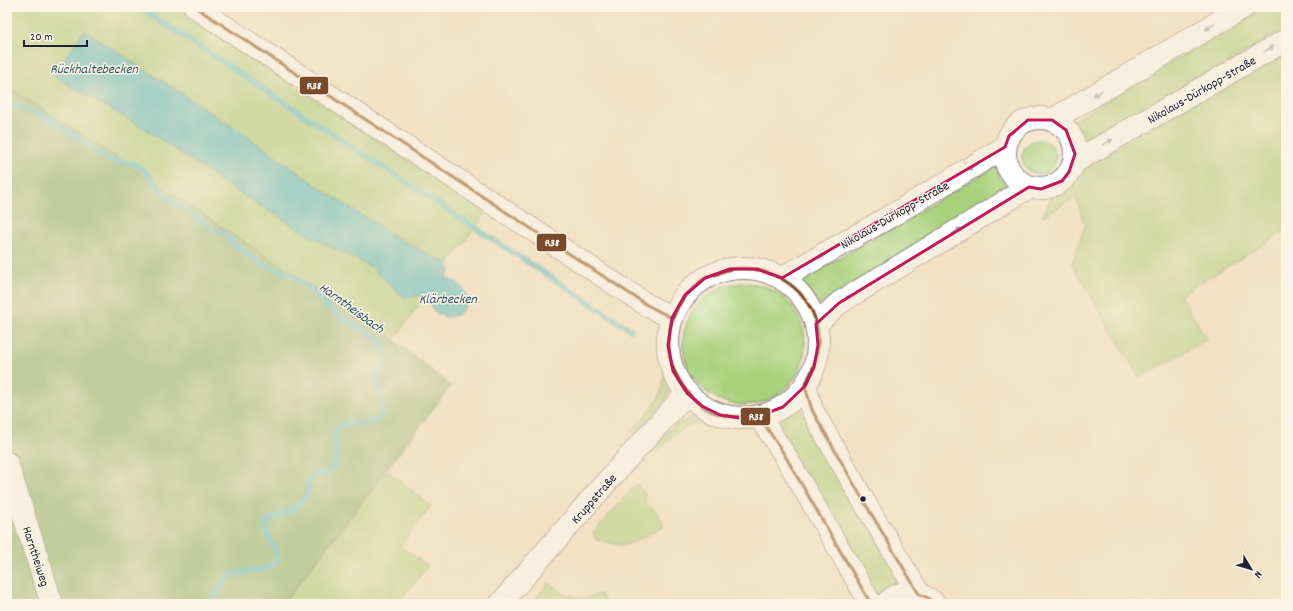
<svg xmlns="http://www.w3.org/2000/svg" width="1293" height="611" viewBox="0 0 1293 611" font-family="Dekko,sans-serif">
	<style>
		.green { fill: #a8d17c; stroke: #657a5c }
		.forest { fill: #86b36c; stroke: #546a54 }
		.water { fill: #4fbcc8; stroke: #386f82 }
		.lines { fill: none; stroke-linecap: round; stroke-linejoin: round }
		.stream { stroke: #4fbcc8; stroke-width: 6 }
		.minor-casing { stroke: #8a827f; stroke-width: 24 }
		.minor { stroke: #fff; stroke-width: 22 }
		.bus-1-casing { stroke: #fcf5e5; stroke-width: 6 }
		.bus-1 { stroke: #7a4b2a; stroke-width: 3 }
		.oneway { fill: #9c9ca7 }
		.marked { fill: none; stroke: #c2185b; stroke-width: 3; stroke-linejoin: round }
		.bus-dot { fill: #22223b; stroke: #fcf5e5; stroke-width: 1.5 }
		.labels { text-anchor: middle; stroke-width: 3; stroke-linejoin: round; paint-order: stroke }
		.street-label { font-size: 13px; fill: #22223b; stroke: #fcf5e5 }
		.water-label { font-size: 14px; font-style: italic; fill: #32586c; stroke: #fcf5e5 }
		.line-badge { stroke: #fcf5e5; stroke-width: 1.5 }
		.badge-label { font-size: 11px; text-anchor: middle; font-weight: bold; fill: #fff }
	</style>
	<rect width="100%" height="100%" fill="#fcf5e5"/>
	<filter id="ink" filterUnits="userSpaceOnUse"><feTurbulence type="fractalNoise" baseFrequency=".025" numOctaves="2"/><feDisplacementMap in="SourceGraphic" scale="8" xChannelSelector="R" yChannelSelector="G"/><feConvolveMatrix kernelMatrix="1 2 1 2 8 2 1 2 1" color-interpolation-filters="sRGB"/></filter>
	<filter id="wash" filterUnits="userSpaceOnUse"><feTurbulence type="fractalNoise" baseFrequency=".012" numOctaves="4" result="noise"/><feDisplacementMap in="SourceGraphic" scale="16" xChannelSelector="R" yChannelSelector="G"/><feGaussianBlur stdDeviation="0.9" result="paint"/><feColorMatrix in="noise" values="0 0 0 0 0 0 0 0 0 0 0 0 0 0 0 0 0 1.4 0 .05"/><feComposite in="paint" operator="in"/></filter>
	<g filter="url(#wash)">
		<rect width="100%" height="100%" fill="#f2e1c3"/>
		<g class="green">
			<polygon points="7,7 175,7 486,212 449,263 437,259 394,236 326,192 248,137 84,30 147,130 227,185 305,233 371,267 406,298 417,294 425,296 394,340 7,86"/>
			<polygon points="1265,7 1286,7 1286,28 1084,148 1075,131 1068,124"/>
			<path d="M1286,47v184l-106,64 27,44 -67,39 -68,-114 13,-38 -9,-29 -33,19 9,-21c14,-6 19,-10 26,-24z"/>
			<circle cx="1039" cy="157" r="17"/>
			<polygon points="996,166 999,176 1010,191 818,305 814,298 799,282"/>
			<circle cx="744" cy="344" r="61"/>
			<path d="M669,369l2,16 -3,9 -4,8 -26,29 -9,2c12,-14 30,-29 34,-47 1,-5 1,-11 1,-16z"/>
			<polygon points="799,406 901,581 893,584 877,597 774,423"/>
			<path d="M698,417l20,1 16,5c-13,1 -32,-2 -44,2 -14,5 -24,19 -34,29l-2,-10c14,-13 25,-25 44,-27z"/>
			<polygon points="387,471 431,506 400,546 428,566 397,604 283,604"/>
			<path d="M637,484l8,10c-1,14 4,11 11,18 3,3 5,9 8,14 -11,5 -32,20 -43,19 -9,0 -17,-6 -25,-5l-3,-7z"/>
			<polygon points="549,583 564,594 583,599 601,594 606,604 531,604"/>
		</g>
		<polygon class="forest" points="7,86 394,340 451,386 282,604 7,604"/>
		<path class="water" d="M84,30l164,107 78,55 68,44 43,23 12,4 1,8 -4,8c29,4 24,37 3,38 -25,1 -11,-31 -43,-18l-35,-32 -66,-34 -78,-48 -80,-55 -94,-54z"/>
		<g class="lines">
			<g class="stream">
				<polyline points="139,7 631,330"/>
				<polyline points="7,102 14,106 39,114 54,122 73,135 86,142 96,153 108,160 134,164 145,171 165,195 177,205 191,212 209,229 225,234 234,244 262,265 293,275 309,288 324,304 348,322 377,338 383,344 385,355 377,378 382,412 378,419 371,423 343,424 338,427 334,436 337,453 333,468 325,473 317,474 310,481 307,495 296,507 281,515 268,520 265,528 277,554 276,562 268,568 231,574 226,578 214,597 204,604"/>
			</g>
		</g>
	</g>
	<g filter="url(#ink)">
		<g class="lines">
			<defs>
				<g id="minor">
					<polyline points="195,7 647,305 672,318"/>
					<circle cx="1040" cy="153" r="35"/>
					<polyline points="1052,120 1244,7"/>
					<polyline points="1074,162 1286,40"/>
					<circle cx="743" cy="343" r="75"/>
					<polyline points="782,278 891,216 1005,147"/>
					<polyline points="816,324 839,303 1029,187"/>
					<polyline points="805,386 812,410 863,500 919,594"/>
					<polyline points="759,416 784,454 871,604"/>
					<polyline points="7,463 52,604"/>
					<polyline points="500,604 617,470 687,393"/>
					<path d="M886,604c14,-16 35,-13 49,0"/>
				</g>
			</defs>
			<use href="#minor" class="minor-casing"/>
			<use href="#minor" class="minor"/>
			<defs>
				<g id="bus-1">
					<polyline points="195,7 647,305 672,318"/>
					<path d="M871,604l-87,-150 -25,-38c-34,4 -59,-2 -78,-33 -12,-18 -14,-33 -11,-54 3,-16 11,-31 24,-41 3,-3 7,-8 11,-10 4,-2 8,-3 12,-4 4,-2 9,-4 14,-5 46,-6 91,28 87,77 -1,15 -7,27 -13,40l7,24 51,90 56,94 9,4 7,6"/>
				</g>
			</defs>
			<use href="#bus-1" class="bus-1-casing"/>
			<use href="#bus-1" class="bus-1"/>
		</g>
		<defs><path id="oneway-solid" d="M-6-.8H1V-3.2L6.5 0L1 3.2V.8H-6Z"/></defs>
		<g class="oneway">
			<use href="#oneway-solid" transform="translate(1210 27) rotate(149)"/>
			<use href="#oneway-solid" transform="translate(1269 49) rotate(-30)"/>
			<use href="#oneway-solid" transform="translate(1098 93) rotate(149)"/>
			<use href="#oneway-solid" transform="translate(1108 142) rotate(-30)"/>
			<use href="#oneway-solid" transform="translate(972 167) rotate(149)"/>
			<use href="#oneway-solid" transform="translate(957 231) rotate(-31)"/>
			<use href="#oneway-solid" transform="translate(824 255) rotate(150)"/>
			<use href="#oneway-solid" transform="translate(846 299) rotate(-31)"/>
		</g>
	</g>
	<path d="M0 0H1293V611H0ZM1028,120h24l14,10 9,24 -6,18 -7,9 -21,8 -12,-2 -190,116 -23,21 2,21 -4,22 -9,19 -22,21 -24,9 -19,2 -20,-3 -18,-9 -15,-13 -14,-22 -5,-26 4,-27 13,-23 20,-17 25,-9h27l25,9 223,-131 4,-11z" fill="#f2e1c3" fill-opacity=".55" fill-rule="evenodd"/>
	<path class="marked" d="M1028,120h24l14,10 9,24 -6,18 -7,9 -21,8 -12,-2 -190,116 -23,21 2,21 -4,22 -9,19 -22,21 -24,9 -19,2 -20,-3 -18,-9 -15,-13 -14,-22 -5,-26 4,-27 13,-23 20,-17 25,-9h27l25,9 223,-131 4,-11z"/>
	<circle class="bus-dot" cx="863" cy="499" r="3.5"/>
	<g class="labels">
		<g class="street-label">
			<text transform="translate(1201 89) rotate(-30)" y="5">Nikolaus-Dürkopp-Straße</text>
			<text transform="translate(894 214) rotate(-30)" y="5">Nikolaus-Dürkopp-Straße</text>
			<text transform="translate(593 498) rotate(-49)" y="5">Kruppstraße</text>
			<text transform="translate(37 556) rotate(72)" y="5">Harntheiweg</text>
		</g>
		<g class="water-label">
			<text x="94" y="73">Rückhaltebecken</text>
			<text x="448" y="303">Klärbecken</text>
			<text transform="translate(352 307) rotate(36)" y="5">Harntheisbach</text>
		</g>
	</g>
	<g class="line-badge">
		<rect x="299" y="76" width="30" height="19" rx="4" fill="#7a4b2a"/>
		<rect x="536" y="233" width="31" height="19" rx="4" fill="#7a4b2a"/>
		<rect x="740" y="407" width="31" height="19" rx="4" fill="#7a4b2a"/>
	</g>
	<g class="badge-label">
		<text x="314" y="89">R38</text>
		<text x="552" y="246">R38</text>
		<text x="756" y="420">R38</text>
	</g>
	<rect width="1293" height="611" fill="none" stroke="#fcf5e5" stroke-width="24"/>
	<g transform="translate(1251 569) rotate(128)" stroke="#fcf5e5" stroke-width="3" paint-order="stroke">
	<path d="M0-3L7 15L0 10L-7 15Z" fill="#22223b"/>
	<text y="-6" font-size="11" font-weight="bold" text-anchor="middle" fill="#22223b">N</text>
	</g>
	<path d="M24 40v6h63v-6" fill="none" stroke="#22223b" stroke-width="2"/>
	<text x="30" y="40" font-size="12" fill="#22223b" stroke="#fcf5e5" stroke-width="3" paint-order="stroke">20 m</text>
</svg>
